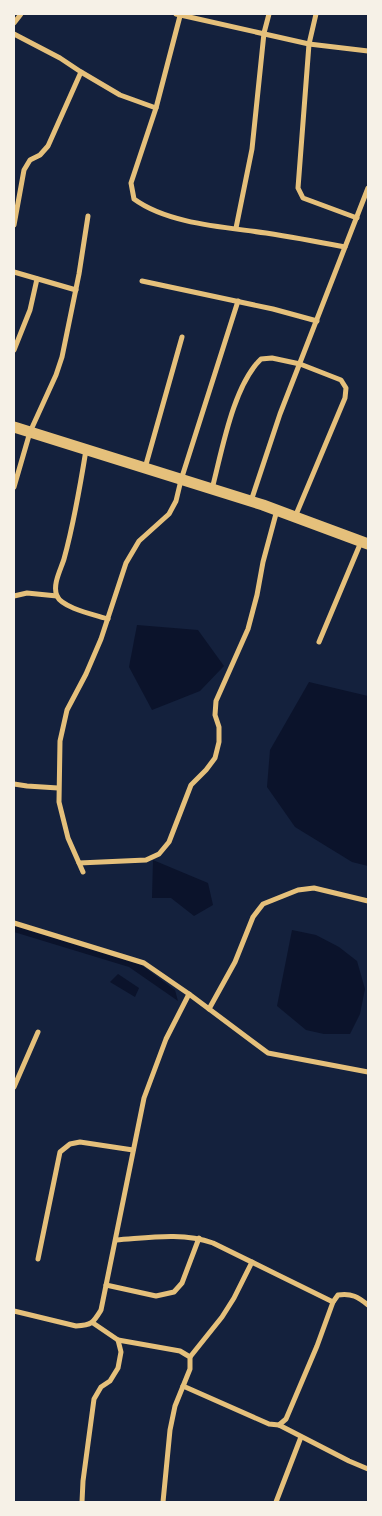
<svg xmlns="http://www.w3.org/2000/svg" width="382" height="1516" viewBox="0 0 382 1516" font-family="'Space Grotesk',sans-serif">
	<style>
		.water { fill: #0b132b }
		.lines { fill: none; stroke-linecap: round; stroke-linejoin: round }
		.minor { stroke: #e5c07b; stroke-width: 5 }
		.primary { stroke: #e5c07b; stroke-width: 11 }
	</style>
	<rect width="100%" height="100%" fill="#14213d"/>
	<g class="water">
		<polygon points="137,625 198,630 224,666 200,691 152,710 129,667"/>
		<polygon points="309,682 368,696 368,866 352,862 295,827 267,787 270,750"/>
		<polygon points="153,860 208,883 213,905 194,916 171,898 152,898"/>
		<polygon points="14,925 140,964 175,990 178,1001 129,967 14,932"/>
		<polygon points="292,930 316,935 339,947 357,961 365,989 360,1014 350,1034 324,1034 306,1030 277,1006"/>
		<polygon points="118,974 139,988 135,997 110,982"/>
	</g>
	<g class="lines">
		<g class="minor">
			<polyline points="176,14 309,44 368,51"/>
			<polyline points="316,14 309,44 298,188 303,198 357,218"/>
			<path d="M180,16l-24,92 -25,75 3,16c34,25 91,28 132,34 26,4 53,9 79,14"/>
			<polyline points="14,23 21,14"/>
			<polyline points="14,34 60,58 81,72 120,95 156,108"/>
			<polyline points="14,225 24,170 30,160 40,155 48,146 81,72"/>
			<polyline points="236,228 252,149 264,33 269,14"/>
			<polyline points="14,272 76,290"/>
			<polyline points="142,281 273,309 317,321"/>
			<polyline points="14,350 30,310 37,279"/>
			<path d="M86,450c-6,37 -12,73 -22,109 -3,10 -12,26 -7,37 5,12 39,19 51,23"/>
			<polyline points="145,468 182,337"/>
			<polyline points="14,487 30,432 56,375 62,357 79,274 88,216"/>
			<path d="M212,489c10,-38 21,-103 49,-130l11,-1 28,6 41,16 5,8 -1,10 -50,119"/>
			<polyline points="251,501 280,414 368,188"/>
			<polyline points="14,596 27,593 57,596"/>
			<polyline points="319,642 361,542"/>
			<polyline points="14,784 27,786 58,788"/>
			<polyline points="79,863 146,860 159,854 169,842 191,785 206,770 215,758 219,742 219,727 215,715 216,701 248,629 257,595 263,562 277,510"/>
			<polyline points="83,872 68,838 59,802 60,741 67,710 86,674 101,639 126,563 139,541 169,514 176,501 181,480 238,301"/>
			<polyline points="14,923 144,963 189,994 268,1053 368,1072"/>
			<polyline points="209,1009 235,962 253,917 263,904 298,890 314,888 368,901"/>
			<polyline points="14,1087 38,1032"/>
			<path d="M116,1240c32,-2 65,-8 97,3l120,59"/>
			<polyline points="38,1259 60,1152 70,1144 80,1142 133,1150"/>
			<polyline points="106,1285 156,1296 174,1292 182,1283 199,1238"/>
			<path d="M14,1311l62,15c16,-1 17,-3 25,-16l43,-212 22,-59 23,-45"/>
			<polyline points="118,1340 180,1351 190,1357 190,1369 175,1406 170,1430 163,1502"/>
			<polyline points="190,1357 222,1317 234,1298 252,1262"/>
			<path d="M183,1386l86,38 10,1 7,-6 31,-73 16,-44 5,-7c14,-2 20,2 30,10"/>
			<polyline points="279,1425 349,1461 368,1469"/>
			<polyline points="82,1502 83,1481 94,1399 101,1387 110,1381 118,1368 121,1352 118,1340 93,1323"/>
			<polyline points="276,1502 301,1437"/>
		</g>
		<polyline class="primary" points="14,427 263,505 368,544"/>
	</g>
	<rect width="382" height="1516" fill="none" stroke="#f6f1e7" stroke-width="30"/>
</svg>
